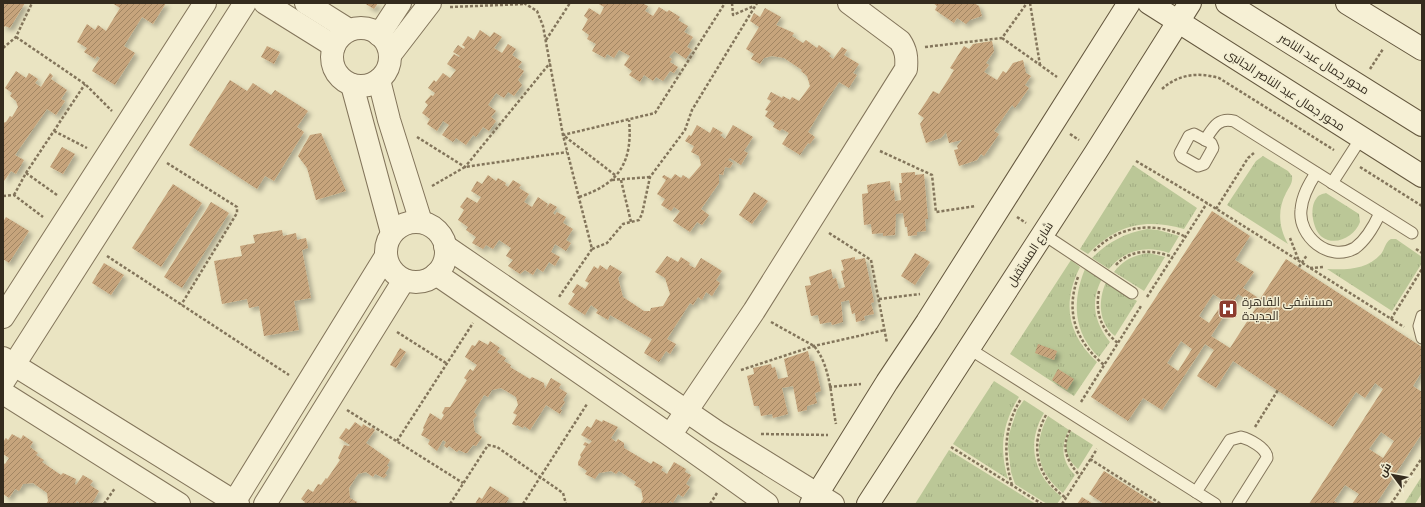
<svg xmlns="http://www.w3.org/2000/svg" width="1425" height="507" viewBox="0 0 1425 507" font-family="'IBM Plex Serif',Cairo,serif">
	<style>
		.grass { fill: url(#grass-tufts) }
		.building { fill: url(#building-hatch); fill-rule: evenodd; filter: url(#shadow) }
		.lines { fill: none; stroke-linecap: round; stroke-linejoin: round }
		.lane-casing { stroke: #83755b; stroke-width: 13 }
		.street-casing { stroke: #83755b; stroke-width: 24 }
		.secondary-casing { stroke: #64573e; stroke-width: 24 }
		.path { stroke: #83755b; stroke-width: 2.5; stroke-dasharray: 3 2; stroke-linecap: butt }
		.lane { stroke: #f6f0d5; stroke-width: 11 }
		.street { stroke: #f6f0d5; stroke-width: 22 }
		.secondary { stroke: #f6f0d5; stroke-width: 22 }
		.labels { text-anchor: middle; stroke-width: 3; stroke-linejoin: round; paint-order: stroke }
		.street-label { font-size: 12px; fill: #342b1e; stroke: #f2edd1 }
		.poi-label { font-size: 12px; fill: #342b1e; stroke: #f2edd1; text-anchor: start }
	</style>
	<defs>
		<pattern id="grass-tufts" width="24" height="20" patternUnits="userSpaceOnUse"><rect width="24" height="20" fill="#bbc797"/><path d="M3 7l-1-3M5 7V3M7 7l1-3M15 17l-1-3M17 17v-4M19 17l1-3" fill="none" stroke="#a1ab82"/></pattern>
		<pattern id="building-hatch" width="6" height="6" patternUnits="userSpaceOnUse"><rect width="6" height="6" fill="#c6a47b"/><path d="M-1 1l2-2M0 6l6-6M5 7l2-2" fill="none" stroke="#a28664"/></pattern>
		<filter id="shadow"><feDropShadow dx="3.5" dy="3.5" stdDeviation="2" flood-color="#0004"/></filter>
	</defs>
	<rect width="100%" height="100%" fill="#eae4c2"/>
	<g class="grass">
		<path d="M1263,156l25,15 4,5c1,7 -3,11 -6,17 -9,17 -7,35 2,51l-61,-39 29,-44z"/>
		<path d="M1133,165l64,43 -13,21c-40,-11 -67,-4 -96,25l-8,-5z"/>
		<path d="M1326,193l33,21 1,8c-5,14 -24,25 -38,15 -9,-7 -13,-29 -6,-38 2,-4 6,-5 10,-6z"/>
		<path d="M1147,229l11,1 21,6 -10,17c-23,-8 -45,-3 -60,16l-17,-11c16,-16 33,-25 55,-29z"/>
		<path d="M1391,239h5l26,18v6l-30,48 -65,-42c19,1 40,1 54,-15 4,-5 4,-12 10,-15z"/>
		<path d="M1149,253l16,4 -21,34 -30,-19c9,-12 20,-17 35,-19z"/>
		<path d="M1071,260l9,7c-18,36 -13,67 17,95l-23,34 -64,-42z"/>
		<path d="M1085,269l17,10c-12,22 -8,43 8,63l-11,15c-26,-24 -27,-57 -14,-88z"/>
		<path d="M1106,282l31,19 -22,35c-17,-13 -17,-36 -9,-54z"/>
		<path d="M994,381l25,16c-17,27 -20,52 -11,82l-55,-35z"/>
		<path d="M1024,400l20,13c-18,30 -11,63 18,84l-5,7h-10l-32,-20 -4,-12 -3,-25 1,-13 8,-24z"/>
		<path d="M1048,416l21,14c-9,16 -7,32 6,45l-12,18c-26,-21 -31,-47 -15,-77z"/>
		<path d="M1071,431l22,14 -15,24c-12,-10 -16,-24 -7,-38z"/>
		<polygon points="949,450 1036,504 915,504"/>
		<polygon points="1422,476 1422,493 1415,504 1404,504"/>
	</g>
	<g class="building">
		<polygon points="3,3 25,3 10,28 5,26 3,29"/>
		<polygon points="112,3 166,3 153,24 142,17 124,46 135,53 115,85 92,71 100,58 97,56 95,59 84,52 87,48 77,42 87,24 95,30 98,25 106,31 120,8"/>
		<polygon points="364,3 378,3 374,9"/>
		<polygon points="597,3 642,3 648,6 645,11 653,16 659,7 667,12 669,10 680,17 678,20 688,26 684,32 693,37 687,47 692,50 686,59 674,51 669,57 672,59 670,62 678,67 674,73 670,71 663,81 656,77 653,81 644,75 640,82 629,75 632,71 624,65 630,56 619,50 614,58 607,54 605,58 592,51 596,44 587,39 589,35 582,30 588,19 584,16 589,8 600,15 604,7"/>
		<polygon points="933,3 974,3 979,6 982,16 970,20 966,24 957,18 954,23 935,10 937,6"/>
		<polygon points="765,8 781,17 776,25 794,33 792,36 803,43 806,40 817,48 819,45 831,54 829,56 833,59 842,47 847,50 844,55 859,64 853,73 857,75 849,88 839,82 824,105 808,132 815,137 810,144 808,143 800,155 782,144 789,133 782,129 780,131 773,127 775,123 765,116 768,111 765,110 771,101 767,99 771,92 782,98 783,96 790,100 792,97 799,101 810,86 807,76 801,71 802,70 784,58 772,56 764,58 760,64 751,59 754,54 746,49 759,27 750,21 754,13 760,17"/>
		<polygon points="480,30 490,37 494,32 502,37 494,48 502,53 508,44 516,49 512,55 522,62 518,67 524,71 518,80 522,85 514,96 508,92 504,98 496,93 488,105 496,111 491,117 496,121 489,131 483,127 476,137 473,135 466,145 456,138 453,142 442,135 449,125 443,121 437,131 427,124 430,119 422,113 428,105 425,102 431,95 433,96 435,93 428,88 434,80 436,82 443,73 450,78 456,70 447,64 454,54 459,57 460,56 453,52 458,45 464,49 465,47 462,45 468,36 474,40"/>
		<polygon points="992,41 994,51 986,63 989,65 984,72 997,80 1003,71 1006,73 1013,63 1023,60 1026,73 1031,76 1025,85 1029,88 1015,108 1012,105 994,131 999,134 984,156 981,154 977,160 959,166 954,150 958,149 957,146 962,140 949,143 946,132 941,138 926,143 920,124 924,118 918,114 933,91 939,94 954,70 950,68 964,46 969,49 973,44"/>
		<polygon points="267,46 280,52 274,64 261,57"/>
		<polygon points="16,71 26,78 29,73 38,79 35,83 41,87 50,73 53,76 51,79 67,90 61,99 65,101 56,115 47,109 15,155 24,160 16,174 11,171 4,181 3,123 6,122 10,116 12,117 18,107 16,101 10,96 12,93 5,88"/>
		<polygon points="230,80 247,91 253,83 271,95 275,90 308,111 297,127 304,132 274,181 265,176 257,189 189,145"/>
		<polygon points="697,125 710,133 713,127 723,133 720,135 725,139 733,125 753,137 744,151 748,153 741,165 730,158 728,160 733,163 730,168 725,167 723,175 719,174 719,183 701,209 709,215 702,225 697,222 690,232 673,221 680,211 674,207 671,211 661,205 665,199 657,194 666,180 662,177 664,175 671,179 675,174 681,178 683,175 689,179 701,165 699,156 691,152 694,146 685,141 689,135 691,136"/>
		<polygon points="321,133 346,191 316,200 307,168 298,156 310,135"/>
		<polygon points="62,147 75,154 63,174 50,167"/>
		<polygon points="915,172 915,175 924,174 928,219 925,219 926,231 917,232 917,235 908,236 907,227 905,227 903,213 896,214 895,235 883,236 883,233 872,234 871,224 864,225 862,194 868,193 867,185 890,181 891,191 894,190 895,201 901,200 899,183 902,183 901,173"/>
		<polygon points="488,175 496,181 498,178 506,183 505,185 508,187 513,180 521,185 519,188 529,194 524,202 532,207 538,197 548,204 545,209 550,203 557,207 553,213 555,215 557,212 566,217 563,223 573,229 566,240 571,243 566,251 555,244 551,252 560,257 555,266 549,262 543,272 537,268 533,275 525,270 520,274 508,266 513,260 506,256 511,248 499,240 493,249 486,245 483,249 472,243 476,237 466,230 468,227 458,220 464,210 460,207 467,197 477,203 481,197 471,191 477,181 482,184"/>
		<polygon points="173,184 202,203 161,267 132,248"/>
		<polygon points="754,192 768,201 752,224 739,215"/>
		<polygon points="211,202 229,213 182,288 164,277"/>
		<path d="M1212,211l38,25 -15,24 19,12 -11,16 17,11 26,-40 136,88v24l-9,15 9,6v41l-46,71h-24l7,-10 -14,-9 -11,16 5,3h-30l74,-115 -8,-6 -10,15 -9,-6 -23,35 -100,-66 -17,27 -19,-12 17,-26 -9,-6 -43,66 -19,-12 -15,23 -37,-24zM1213,294l11,7 -15,22 -10,-7zM1238,294l19,12 -27,42 -19,-12zM1181,341l11,8 -14,22 -11,-8zM1381,432l13,9 -11,17 -14,-9z"/>
		<polygon points="6,217 29,231 9,263 3,259 3,222"/>
		<polygon points="282,230 283,236 296,233 297,240 306,238 308,248 302,250 311,298 294,301 299,330 264,336 259,306 249,308 247,299 222,304 214,261 242,256 240,246 255,243 253,235"/>
		<polygon points="915,253 930,262 915,285 901,276"/>
		<polygon points="667,256 678,262 681,257 690,263 689,265 695,268 701,258 722,271 716,280 720,283 712,296 706,292 702,300 698,297 693,305 690,303 667,339 676,344 670,354 666,351 659,362 644,353 652,339 610,315 608,320 596,313 598,310 591,305 585,315 568,304 575,294 572,292 577,284 585,289 589,283 585,281 594,266 598,269 600,265 607,270 610,265 622,272 618,278 623,297 644,311 650,311 651,308 663,306 670,294 665,278 655,272"/>
		<polygon points="855,257 855,260 865,258 874,302 871,303 874,314 864,316 865,320 856,322 855,313 852,314 849,300 841,302 843,322 832,325 831,322 820,324 818,315 811,316 805,286 811,285 809,277 831,269 833,279 836,278 839,289 845,287 841,271 844,270 841,260"/>
		<polygon points="104,263 124,275 111,295 92,283"/>
		<polygon points="479,340 488,345 490,341 500,348 497,352 506,358 504,361 511,365 510,367 530,379 532,377 544,383 545,389 551,378 561,384 559,388 567,393 563,400 565,402 560,409 562,410 560,414 546,405 530,430 524,426 523,428 517,425 516,426 512,424 517,415 513,413 518,405 516,397 501,388 492,390 488,397 484,395 474,412 477,415 473,420 475,432 482,437 476,446 473,445 467,453 465,453 459,450 457,452 449,446 447,448 444,446 446,442 443,440 437,451 428,444 430,440 421,435 424,429 423,428 430,413 441,420 444,415 442,413 445,407 450,407 467,380 464,378 470,369 473,371 477,365 465,357 472,345 475,346"/>
		<polygon points="1038,344 1057,351 1054,360 1035,353"/>
		<polygon points="400,348 406,352 396,368 390,365"/>
		<polygon points="808,351 810,361 814,361 821,391 815,393 817,403 807,406 807,410 798,412 793,386 782,388 788,414 773,418 772,414 761,416 759,406 754,406 747,376 754,374 753,368 771,364 772,368 775,367 778,379 788,377 784,359"/>
		<polygon points="1058,369 1074,379 1067,390 1052,380"/>
		<polygon points="596,419 602,422 603,420 618,427 611,438 616,442 618,439 624,443 624,448 651,464 653,461 663,467 661,470 667,474 674,462 686,469 685,472 691,475 686,484 690,487 683,497 678,494 673,503 670,501 669,504 640,504 643,499 641,489 634,485 636,482 619,471 616,474 611,471 599,473 595,479 585,474 587,471 578,465 578,462 581,457 580,455 586,446 583,445 585,442 589,444 592,441 581,435 587,426 591,428"/>
		<polygon points="355,422 362,427 363,424 371,429 372,427 375,430 366,443 390,460 387,466 389,467 385,474 387,475 384,478 375,474 373,477 366,472 358,474 349,488 350,498 357,502 356,504 304,504 305,502 301,499 308,489 313,492 318,484 321,485 326,478 327,479 340,460 338,458 344,445 349,446 350,445 339,438 346,428 349,430"/>
		<polygon points="12,434 21,439 23,435 33,442 30,447 38,453 36,455 44,460 42,462 61,475 63,473 76,479 75,484 76,485 83,475 93,481 90,485 99,491 92,504 81,504 77,501 75,504 46,504 48,501 47,493 33,483 23,484 19,491 15,489 9,498 3,494 3,463 5,464 9,458 3,454 3,442 6,438 8,440"/>
		<polygon points="1104,471 1156,504 1104,504 1089,494"/>
		<polygon points="490,486 509,498 506,504 475,504 479,497 482,499"/>
		<polygon points="1082,497 1093,504 1077,504"/>
	</g>
	<g class="lines">
		<defs>
			<g id="lane">
				<polygon points="1194,134 1211,143 1213,148 1204,164 1198,166 1182,157 1180,153 1189,136"/>
				<path d="M1205,140c8,-12 13,-23 29,-19l178,112"/>
				<path d="M1316,173c-7,11 -14,23 -15,37 -3,26 28,53 54,38 11,-8 19,-22 25,-35"/>
				<polyline points="1332,183 1361,138"/>
				<polyline points="1043,234 1132,293"/>
				<polyline points="1422,316 1419,326 1422,338"/>
				<polyline points="968,348 1196,492"/>
				<path d="M1215,504l-19,-12 34,-52 11,-3c8,2 26,11 26,21l-29,46"/>
			</g>
			<g id="street">
				<polyline points="265,3 334,46"/>
				<polyline points="306,3 349,30"/>
				<circle cx="361" cy="57" r="29"/>
				<polyline points="379,35 400,3"/>
				<polyline points="390,55 430,3"/>
				<polyline points="379,80 389,120 421,222"/>
				<polyline points="352,85 392,233"/>
				<circle cx="416" cy="252" r="30"/>
				<polyline points="445,246 717,432 833,504"/>
				<path d="M436,274c111,76 222,151 331,230"/>
				<polyline points="3,317 205,3"/>
				<polyline points="3,358 238,504"/>
				<polyline points="3,382 245,3"/>
				<polyline points="3,393 179,504"/>
				<path d="M671,434l83,-123 152,-242c1,-12 0,-19 -6,-28l-51,-38"/>
				<polyline points="233,504 386,256"/>
				<polyline points="265,504 404,280"/>
			</g>
			<g id="secondary">
				<polyline points="1149,3 1422,176"/>
				<polyline points="1227,3 1422,125"/>
				<polyline points="1347,3 1422,49"/>
				<polyline points="811,504 887,382 927,322 1129,3"/>
				<polyline points="868,504 1096,152 1190,3"/>
			</g>
		</defs>
		<use href="#lane" class="lane-casing"/>
		<use href="#street" class="street-casing"/>
		<use href="#secondary" class="secondary-casing"/>
		<g class="path">
			<polyline points="524,3 537,11 543,26 563,135 592,249 559,297"/>
			<polyline points="732,3 733,15 754,6"/>
			<polyline points="1030,3 1040,65"/>
			<polyline points="450,7 525,4"/>
			<polyline points="16,37 85,84 112,111"/>
			<polyline points="1002,38 1057,77"/>
			<polyline points="546,40 570,3"/>
			<polyline points="925,47 1002,38 1027,3"/>
			<polyline points="3,48 16,37 32,3"/>
			<polyline points="1370,69 1383,49"/>
			<path d="M1162,89c17,-15 36,-17 57,-11l115,72"/>
			<polyline points="54,131 87,148"/>
			<polyline points="1070,134 1079,140"/>
			<polyline points="417,137 465,167 550,63"/>
			<polyline points="880,151 932,175 936,212 976,206"/>
			<polyline points="1136,161 1207,203 1404,327"/>
			<polyline points="167,163 237,207 237,213 181,305"/>
			<polyline points="1360,167 1422,206"/>
			<polyline points="26,173 57,195"/>
			<polyline points="615,175 563,135 655,113 725,3"/>
			<polyline points="612,180 650,177"/>
			<polyline points="621,180 631,222"/>
			<polyline points="432,186 465,167 567,152"/>
			<polyline points="14,195 26,173 85,84"/>
			<polyline points="3,196 14,195 43,217"/>
			<path d="M579,197c40,-13 54,-35 50,-77"/>
			<polyline points="1216,209 1248,158 1255,152"/>
			<polyline points="1017,217 1026,223"/>
			<polyline points="829,233 871,260 887,343"/>
			<polyline points="1290,238 1299,261"/>
			<polyline points="592,249 607,243 623,224 639,220 642,214 650,177 685,130 692,110 757,3"/>
			<polyline points="1416,249 1422,253"/>
			<path d="M1094,251c25,-26 61,-30 92,-14"/>
			<polyline points="107,256 289,375"/>
			<path d="M1116,265c15,-17 38,-15 57,-8"/>
			<polyline points="1299,267 1307,255"/>
			<polyline points="1310,268 1324,267"/>
			<path d="M1078,277c-13,36 -2,64 26,88"/>
			<path d="M1099,291c-4,21 2,39 19,52"/>
			<polyline points="1147,297 1207,203"/>
			<polyline points="879,299 920,294"/>
			<polyline points="1391,319 1422,269"/>
			<path d="M771,322l43,24c17,20 17,53 22,78"/>
			<polyline points="397,332 446,363"/>
			<polyline points="741,370 814,346 885,330"/>
			<polyline points="829,387 861,384"/>
			<polyline points="1081,402 1141,306"/>
			<polyline points="347,410 463,483"/>
			<path d="M1046,415c-17,31 -9,63 20,83"/>
			<polyline points="1255,427 1278,390"/>
			<path d="M1070,430c-10,19 -2,32 10,46"/>
			<polyline points="761,434 828,435"/>
			<polyline points="397,441 473,323"/>
			<polyline points="951,447 1042,504"/>
			<polyline points="1090,459 1161,504"/>
			<path d="M1012,485c-9,-30 -8,-59 9,-86"/>
			<polyline points="104,504 115,488"/>
			<polyline points="450,504 488,445 497,447 563,493 566,504"/>
			<polyline points="523,504 587,404"/>
			<polyline points="710,504 717,493"/>
			<polyline points="1062,504 1097,449"/>
			<polyline points="1391,504 1422,458"/>
		</g>
		<use href="#lane" class="lane"/>
		<use href="#street" class="street"/>
		<use href="#secondary" class="secondary"/>
	</g>
	<defs>
		<symbol id="hospital-square" viewBox="-11 -11 22 22"><rect x="-9" y="-9" width="18" height="18" rx="4" fill="#8d3c2f" stroke="#f2edd1"/><path d="M-5-5h3v3.5h4V-5h3V5h-3V1.5h-4V5h-3Z" fill="#fff"/></symbol>
	</defs>
	<g fill-rule="evenodd">
		<use href="#hospital-square" x="1217" y="298" width="22" height="22"/>
	</g>
	<g class="labels">
		<g class="street-label">
			<text transform="translate(1324 64) rotate(32)" y="4">محور جمال عبد الناصر</text>
			<text transform="translate(1285 90) rotate(33)" y="4">محور جمال عبد الناصر الجانبى</text>
			<text transform="translate(1030 254) rotate(-57)" y="4">شارع المستقبل</text>
		</g>
		<g class="poi-label">
			<text x="1242" y="306">مستشفى القاهرة<tspan x="1242" dy="14">الجديدة</tspan></text>
		</g>
	</g>
	<rect width="1425" height="507" fill="none" stroke="#342b1e" stroke-width="8"/>
	<g transform="translate(1393 475) rotate(302)" stroke="#f2edd1" stroke-width="3" paint-order="stroke">
	<path d="M0-3L7 15L0 10L-7 15Z" fill="#342b1e"/>
	<text y="-6" font-size="11" font-weight="bold" text-anchor="middle" fill="#342b1e">ش</text>
	</g>
</svg>
